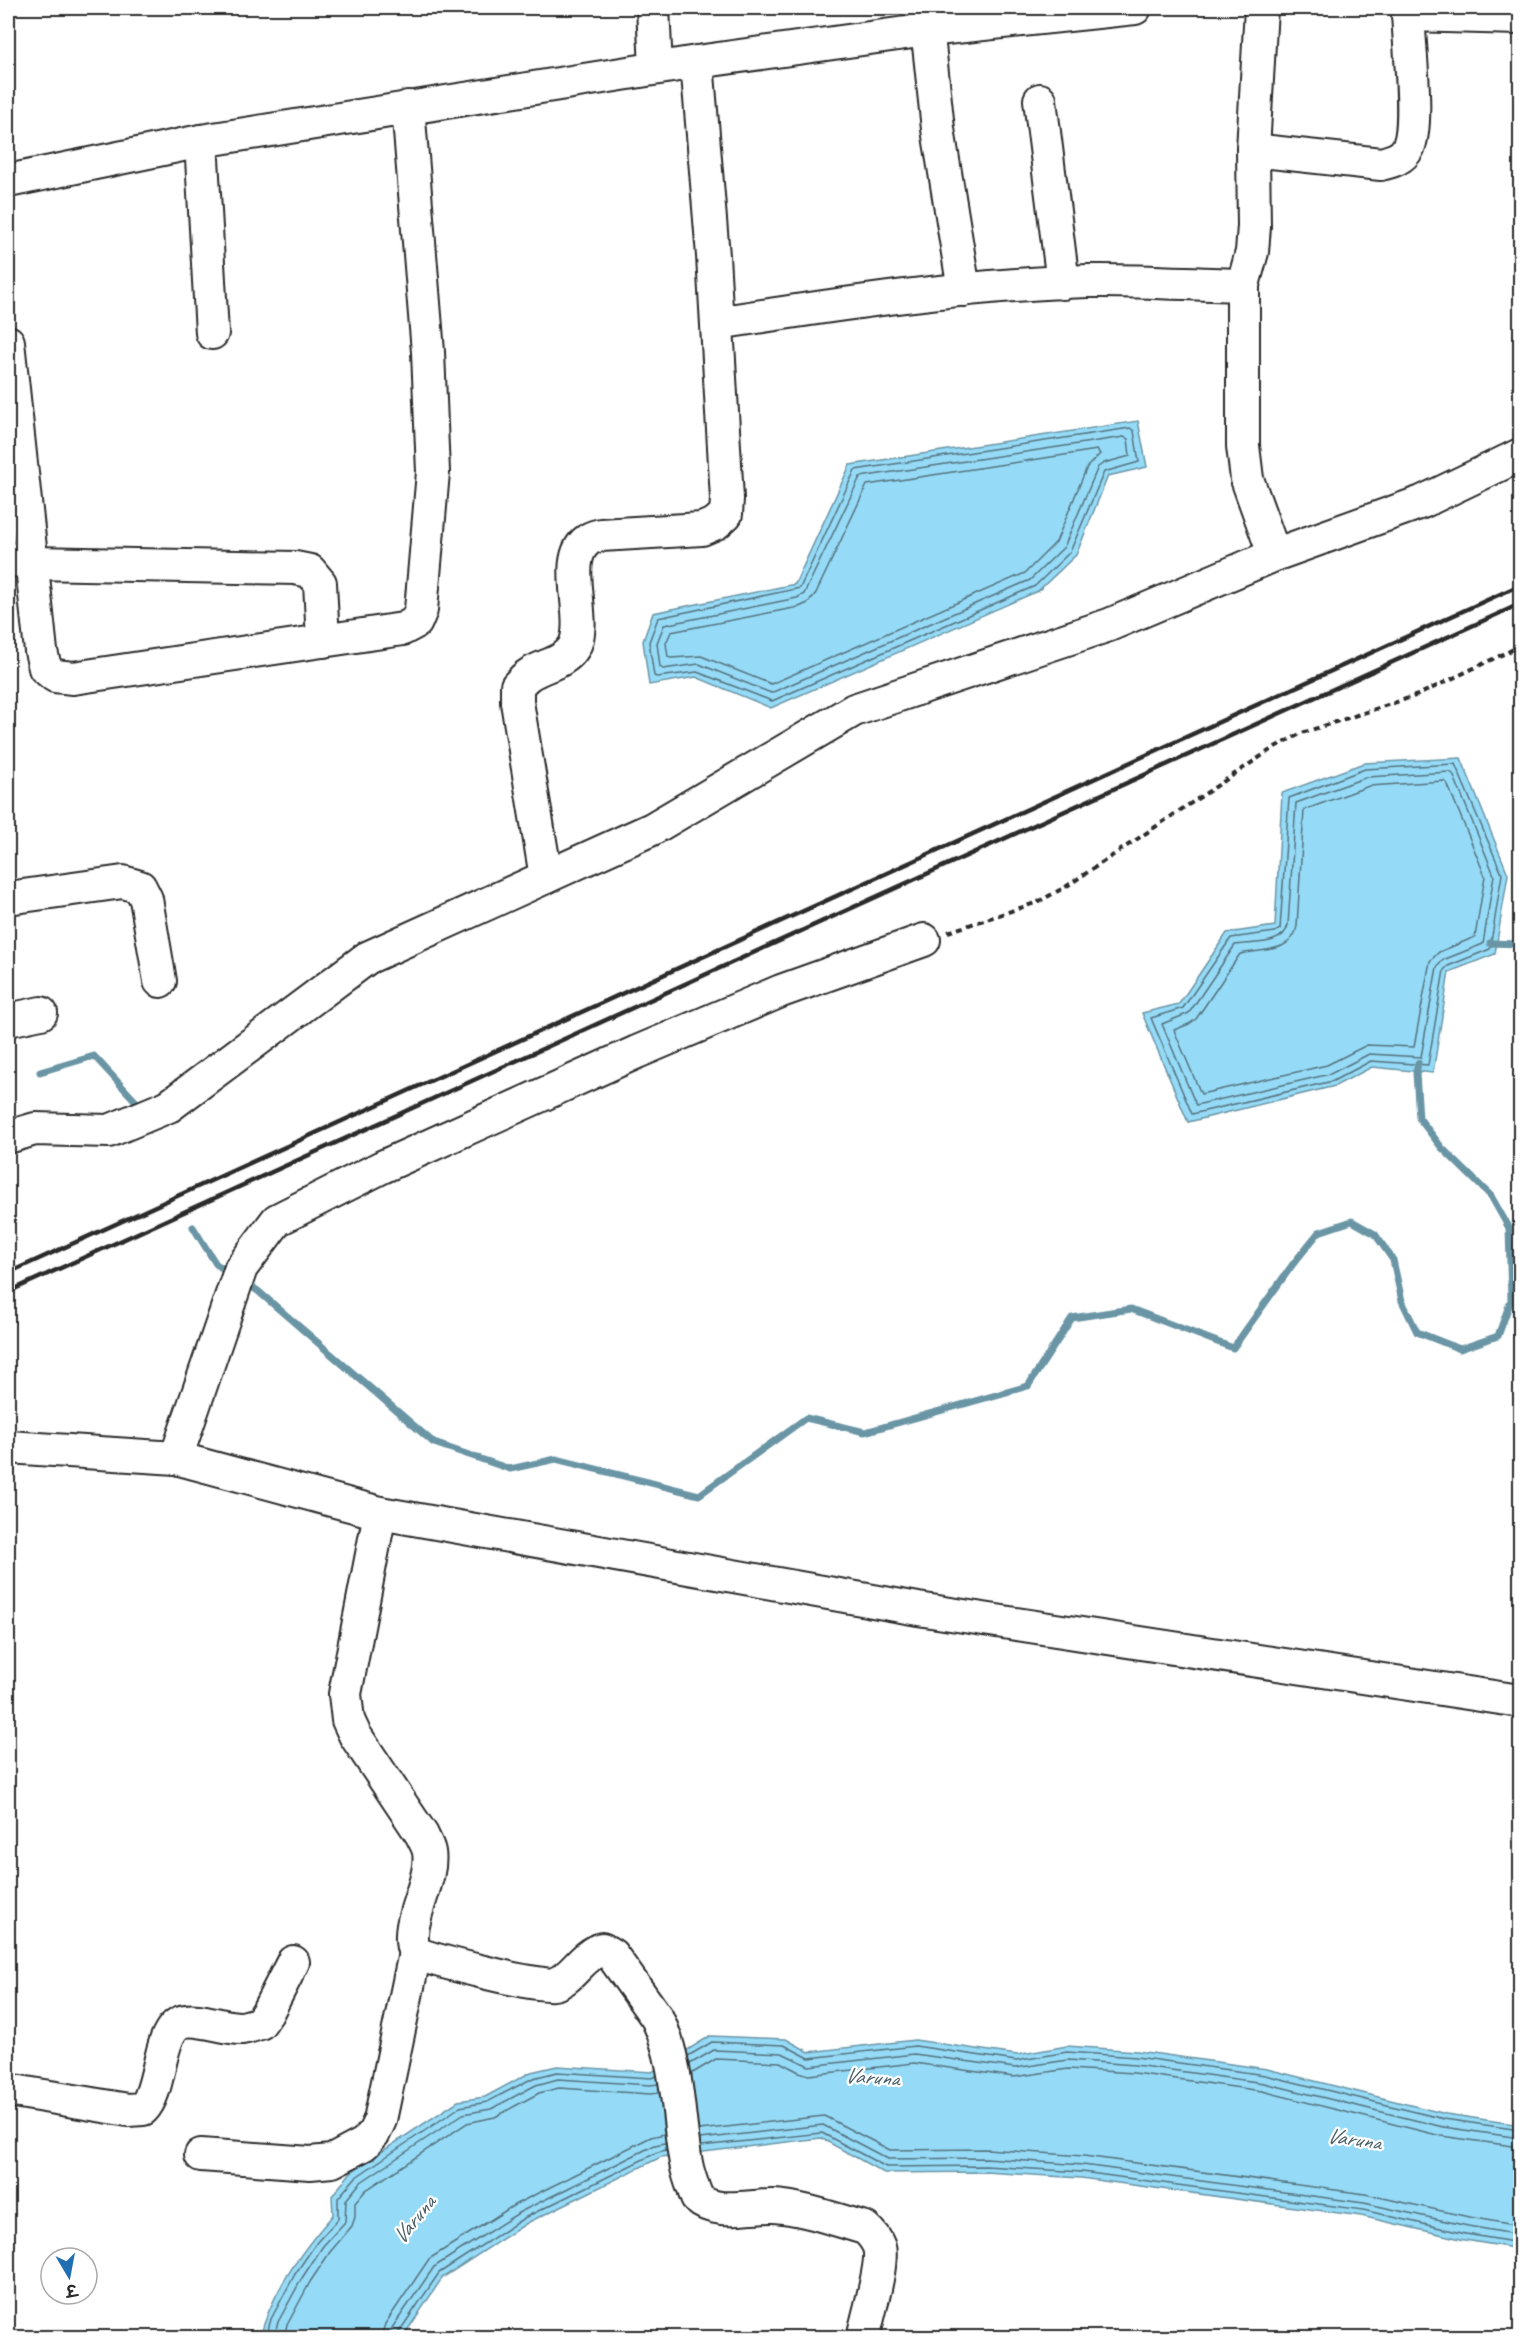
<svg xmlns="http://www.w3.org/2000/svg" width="1528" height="2345" viewBox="0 0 1528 2345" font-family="Caveat,'Playpen Sans Deva',sans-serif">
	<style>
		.water { fill: #95dbf7; stroke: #6b95a5; stroke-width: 1.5 }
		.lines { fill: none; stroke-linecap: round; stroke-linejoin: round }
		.shore { stroke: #55717d; stroke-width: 1.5 }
		.stream { stroke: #6b95a5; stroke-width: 7 }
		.minor-casing { stroke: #2b2b2b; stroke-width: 36 }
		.path { stroke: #2b2b2b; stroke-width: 4; stroke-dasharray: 6 4.5; stroke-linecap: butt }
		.minor { stroke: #fff; stroke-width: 32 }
		.rail { stroke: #2b2b2b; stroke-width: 4.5 }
		.labels { text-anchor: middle; stroke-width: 4.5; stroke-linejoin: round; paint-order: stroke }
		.water-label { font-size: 22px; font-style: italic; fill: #4b6068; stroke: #fff }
	</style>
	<rect width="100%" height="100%" fill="#fff"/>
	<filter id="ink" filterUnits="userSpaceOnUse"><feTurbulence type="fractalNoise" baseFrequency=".0167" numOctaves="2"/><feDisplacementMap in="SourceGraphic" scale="12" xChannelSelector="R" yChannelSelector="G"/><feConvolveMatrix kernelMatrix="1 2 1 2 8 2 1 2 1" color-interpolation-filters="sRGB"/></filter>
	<g filter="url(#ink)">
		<g class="water">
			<polygon points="1138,421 1147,467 1108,476 1076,555 1038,591 771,708 696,677 649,685 643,641 653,613 795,584 850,465"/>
			<polygon points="1461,758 1508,874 1495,954 1449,972 1433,1073 1372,1067 1335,1086 1188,1122 1142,1013 1179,1004 1227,933 1275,926 1282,793 1364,763"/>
			<path d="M710,2036l76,3 23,13 106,-12 102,15 50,-9 70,5 130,18 179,45 74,11v124l-55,-9 -104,-24 -280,-38 -96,-6 -101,1 -63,-35 -160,19 -134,66 -85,55 -39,59 -143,1c11,-46 42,-88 73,-123l-1,-19 19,-24 107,-71 27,-4 46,-25 26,-6 95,6z"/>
		</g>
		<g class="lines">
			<g class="shore">
				<polygon points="1130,428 1134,431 1139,462 1104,472 1070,552 1035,586 772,701 697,672 657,677 654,676 649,642 658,618 800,588 855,470"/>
				<polygon points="1124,437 1128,439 1130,456 1104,463 1098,467 1064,547 1030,580 771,693 699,664 663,669 660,667 657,643 664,625 797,598 804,594 860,477"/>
				<polygon points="1097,450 1100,454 1087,467 1056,542 1025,573 771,684 701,656 671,658 668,657 666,643 671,632 799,607 808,603 816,593 867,485"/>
				<polygon points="1455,764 1502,874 1490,949 1448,966 1444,970 1428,1065 1371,1061 1333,1081 1192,1114 1151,1018 1183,1008 1231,938 1275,932 1280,929 1289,798 1365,769"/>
				<path d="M1450,772l3,2 41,101 -11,69 -40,16 -6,7 -16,90 -52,-3 -39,20 -134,31 -34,-81 27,-11 46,-68c17,-3 49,1 53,-20l8,-122 71,-26z"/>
				<path d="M1444,781l3,2 38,93 -10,61 -36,15 -9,9 -16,86 -47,-2 -40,20 -126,29 -27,-64 15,-6 7,-5 44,-65c22,-5 53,-1 57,-28l7,-116 65,-24z"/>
				<polyline points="688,2056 712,2042 784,2045 809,2058 915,2046 1016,2061 1067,2052 1136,2057 1265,2075 1444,2119 1520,2130"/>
				<polyline points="690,2064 714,2050 782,2053 809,2066 914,2054 1015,2068 1068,2060 1135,2065 1264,2083 1443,2127 1520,2138"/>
				<polyline points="691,2074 716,2059 780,2062 799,2072 809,2075 914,2063 1014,2077 1068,2069 1134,2073 1262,2091 1441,2136 1520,2147"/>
				<polyline points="699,2130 824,2116 890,2150 986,2149 1084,2156 1365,2194 1469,2217 1520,2226"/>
				<polyline points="700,2139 823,2125 888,2159 986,2158 1083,2165 1364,2203 1468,2226 1520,2235"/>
				<polyline points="701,2146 822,2133 886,2167 986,2166 1082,2172 1363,2210 1466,2234 1520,2243"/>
				<polyline points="266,2338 271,2319 295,2274 317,2242 338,2219 338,2198 356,2177 460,2107 487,2102 533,2078 557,2072 651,2078 657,2076"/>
				<polyline points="274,2338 278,2322 302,2278 323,2246 345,2222 346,2200 361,2182 463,2114 491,2109 536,2085 558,2079 650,2085 658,2084"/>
				<polyline points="283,2338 287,2325 310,2282 330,2252 352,2226 355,2217 355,2203 366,2190 467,2123 495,2117 539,2093 559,2088 650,2094 659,2093"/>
				<polyline points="381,2338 385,2324 429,2259 516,2204 651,2137 664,2134"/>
				<polyline points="390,2338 392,2328 434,2267 520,2212 655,2145 665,2143"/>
				<polyline points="398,2338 399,2332 439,2273 524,2218 658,2152 666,2150"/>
			</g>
			<g class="stream">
				<polyline points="1490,943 1520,944"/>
				<polyline points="40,1072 94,1056 141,1107"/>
				<polyline points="193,1227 216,1264 231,1274"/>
				<polyline points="246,1283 258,1291 434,1443 510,1469 556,1459 699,1495 806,1418 865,1432 1028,1386 1072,1318 1131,1309 1233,1348 1293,1264 1319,1232 1352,1221 1375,1234 1393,1260 1402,1301 1417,1332 1460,1349 1498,1336 1511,1300 1509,1228 1491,1196 1442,1148 1419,1118 1416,1073 1418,1063"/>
			</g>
			<defs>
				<g id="minor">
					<polyline points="653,8 656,68"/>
					<polyline points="925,8 938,129 964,290"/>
					<polyline points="1261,8 1253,150 1254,226 1252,252 1243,285 1243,446 1247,479 1269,540 1277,554"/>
					<polyline points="1408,15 1520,18"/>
					<polyline points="1040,100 1063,283"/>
					<polyline points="201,141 212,333"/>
					<path d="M1253,150l128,14c11,-3 21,-5 27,-16 12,-24 0,-109 0,-140"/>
					<polyline points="8,181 201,141 697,62 927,30 1135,8"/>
					<path d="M717,323c123,-19 246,-38 371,-42 52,-1 104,3 155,4"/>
					<polyline points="8,342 41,651 45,668 55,676 73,678 403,629 416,622 421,610 433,472 428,352 408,107"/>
					<polyline points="8,559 32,563 295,568 310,571 320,583 323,641"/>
					<path d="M546,877l-29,-175v-16c3,-3 6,-7 10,-10 14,-11 37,-12 47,-29 15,-28 -14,-88 14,-107 3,-3 9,-4 13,-5l101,-6 14,-6 10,-9 1,-15 -14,-243 -16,-194"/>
					<polyline points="8,898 123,882 140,887 146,899 160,981"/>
					<polyline points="8,1020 41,1013"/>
					<polyline points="8,1137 35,1129 109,1131 169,1106 367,958 652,829 854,710 1109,625 1277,554 1422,502 1520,455"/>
					<polyline points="8,1447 176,1458 380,1513 918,1609 1520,1701"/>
					<polyline points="176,1458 241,1268 277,1220 382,1167 637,1052 781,991 924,940"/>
					<path d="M380,1513l-35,181 3,26 7,15 67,100c2,5 6,11 7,17 5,30 -27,73 -14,101 18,7 125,35 139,31 19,-5 27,-29 48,-35l10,6 45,63c22,45 20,97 29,145 2,12 7,24 11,35 19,18 53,7 77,8 30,2 62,14 91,22 6,5 11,11 14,19 5,16 -12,72 -16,91"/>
					<path d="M8,2090l120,20 15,-1c19,-19 14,-77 38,-87 16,-6 44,7 61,6 6,-1 12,-3 18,-5l7,-10 26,-51"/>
					<polyline points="201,2155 310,2163 332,2161 364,2144 374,2133 380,2120 415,1953"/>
				</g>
			</defs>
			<use href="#minor" class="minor-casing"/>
			<polyline class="path" points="948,932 1038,902 1067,886 1275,747 1302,733 1418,695 1520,646"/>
			<use href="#minor" class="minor"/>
			<g class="rail">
				<polyline points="8,1273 1520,585"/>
				<polyline points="8,1292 1520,604"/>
			</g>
		</g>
	</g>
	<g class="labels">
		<g class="water-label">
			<text transform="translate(872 2076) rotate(4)" y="8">Varuna</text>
			<text transform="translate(1354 2138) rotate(8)" y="8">Varuna</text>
			<text transform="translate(413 2219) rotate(-51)" y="8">Varuna</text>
		</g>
	</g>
	<rect width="1528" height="2345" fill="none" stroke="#fff" stroke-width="30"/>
	<rect x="15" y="15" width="1498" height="2315" fill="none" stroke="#2b2b2b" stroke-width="2" filter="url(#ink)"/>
	<g transform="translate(69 2276) rotate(170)"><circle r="28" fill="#ffffff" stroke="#aaaaaa" stroke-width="1.5"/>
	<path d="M0-4.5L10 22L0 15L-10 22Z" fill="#1f6fb2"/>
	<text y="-9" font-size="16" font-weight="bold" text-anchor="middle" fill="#2b2b2b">उ</text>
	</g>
</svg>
